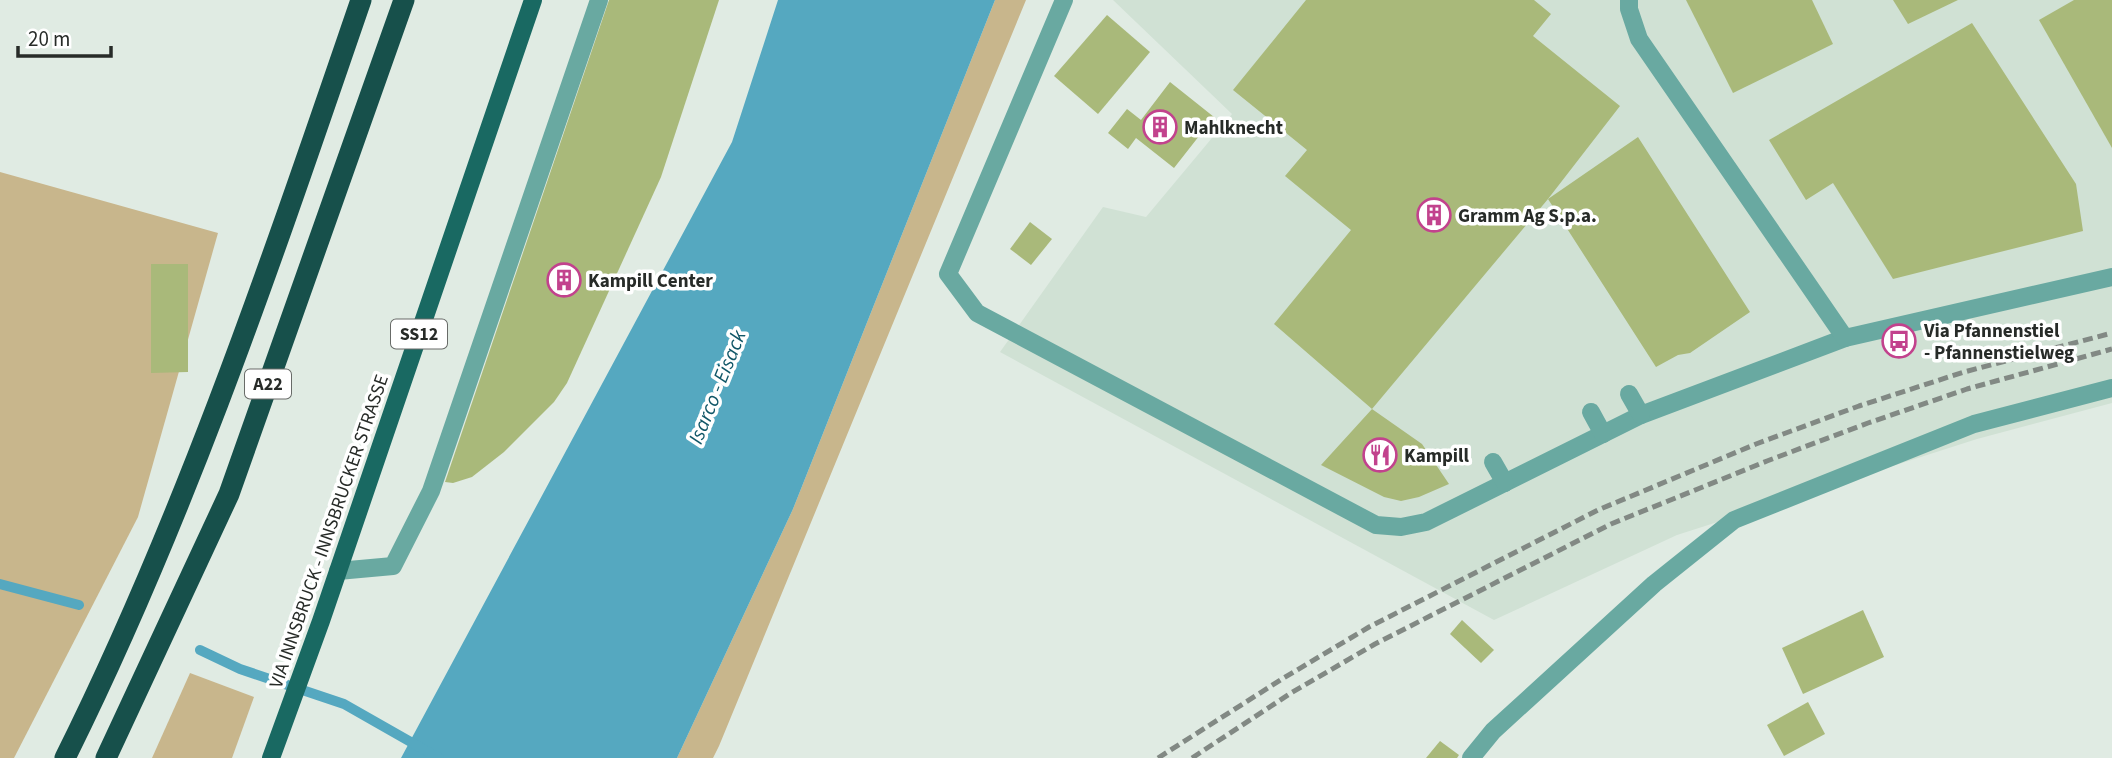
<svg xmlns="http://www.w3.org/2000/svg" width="2112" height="758" viewBox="0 0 2112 758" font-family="'Source Sans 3',sans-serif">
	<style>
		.built { fill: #d0e1d4 }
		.green { fill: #c8b68c }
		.water { fill: #55a8c0 }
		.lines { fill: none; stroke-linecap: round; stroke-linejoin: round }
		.stream { stroke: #55a8c0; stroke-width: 10 }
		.building { fill: #a9b97a }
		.minor { stroke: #69a9a1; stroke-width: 18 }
		.major { stroke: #196962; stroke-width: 18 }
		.highway { stroke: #17504b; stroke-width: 21 }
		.rail { stroke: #828984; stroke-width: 5; stroke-dasharray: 10 5; stroke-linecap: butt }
		.labels { text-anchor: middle; stroke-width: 7; stroke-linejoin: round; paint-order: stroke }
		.shield { fill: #fff; stroke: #686b68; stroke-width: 2 }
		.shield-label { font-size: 18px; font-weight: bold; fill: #272b28 }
		.poi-label { font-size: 19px; font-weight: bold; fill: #272b28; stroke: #fff; text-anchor: start }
		.street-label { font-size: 19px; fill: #272b28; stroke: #fff }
		.water-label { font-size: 21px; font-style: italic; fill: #115768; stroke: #fff }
	</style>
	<rect width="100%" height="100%" fill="#e0ebe3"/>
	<polygon class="built" points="1113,0 2112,0 2112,403 1977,439 1677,535 1494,620 1000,352 1103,207 1146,217 1232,114"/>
	<g class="green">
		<polygon points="995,0 1026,0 719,746 713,758 677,758 793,509"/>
		<polygon points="0,172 218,233 138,517 14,758 0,758"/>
		<polygon points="190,673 254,697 232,758 152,758"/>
	</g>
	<polygon class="water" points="778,0 995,0 793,509 677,758 401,758 732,142"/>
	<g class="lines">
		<g class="stream">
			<polyline points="0,584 79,605"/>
			<polyline points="200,650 240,669 344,704 439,758"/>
		</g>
	</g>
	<g class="building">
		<polygon points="609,0 719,0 661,177 567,383 554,402 504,452 472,477 453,483 445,482"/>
		<polygon points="1306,0 1534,0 1551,14 1533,36 1620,106 1548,199 1372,409 1422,444 1449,484 1419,497 1401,501 1384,497 1321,465 1372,409 1274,324 1351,230 1285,176 1307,150 1233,90"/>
		<polygon points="1686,0 1812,0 1833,44 1733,93"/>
		<polygon points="1893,0 1958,0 1908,24"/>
		<polygon points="2074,0 2112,0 2112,148 2039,20"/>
		<polygon points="1107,15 1150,52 1098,114 1054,76"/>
		<polygon points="1972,23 2076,184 2083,231 1893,279 1833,183 1806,200 1769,140"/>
		<polygon points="1170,82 1214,117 1174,168 1136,138 1128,149 1108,133 1127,109 1141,120"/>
		<polygon points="1638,137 1750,312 1690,353 1678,355 1656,367 1548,199"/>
		<polygon points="1030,222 1052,239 1031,265 1010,249"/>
		<polygon points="151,264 188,264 188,372 151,373"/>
		<polygon points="1863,610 1884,657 1803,694 1782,648"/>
		<polygon points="1462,620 1494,650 1481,663 1450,634"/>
		<polygon points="1808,702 1825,734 1784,756 1767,725"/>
		<polygon points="1440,741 1459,755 1457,758 1426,758"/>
	</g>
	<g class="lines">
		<g class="minor">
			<polyline points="1064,0 948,274 977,313 1376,525 1401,527 1426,522 1641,415 1845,338"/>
			<polyline points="1629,0 1629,9 1639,39 1845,338 2112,277"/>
			<polyline points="1629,394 1641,415"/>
			<polyline points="1591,412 1603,434"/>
			<polyline points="1493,462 1505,483"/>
			<polyline points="338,571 393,566 431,491 599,0"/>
			<polyline points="1471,758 1493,731 1654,584 1734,520 1974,424 2112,388"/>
		</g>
		<polyline class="major" points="271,758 321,621 533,0"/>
		<g class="highway">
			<path d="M65,758c121,-243 208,-502 296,-758"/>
			<polyline points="106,758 229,494 404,0"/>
		</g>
		<g class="rail">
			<polyline points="1158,758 1282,679 1369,627 1598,510 1756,444 1859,406 1964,372 2112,333"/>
			<polyline points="1192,758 1291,693 1375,644 1611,524 1767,461 1868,423 1967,389 2112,349"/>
		</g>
	</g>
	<defs>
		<symbol id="building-ring" viewBox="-11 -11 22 22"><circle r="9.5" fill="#fff" stroke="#c2428d" stroke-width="1.5"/><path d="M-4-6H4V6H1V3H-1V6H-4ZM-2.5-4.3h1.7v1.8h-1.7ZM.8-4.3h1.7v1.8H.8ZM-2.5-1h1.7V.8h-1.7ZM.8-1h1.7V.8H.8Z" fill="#c2428d"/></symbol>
		<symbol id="bus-ring" viewBox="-11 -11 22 22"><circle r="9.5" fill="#fff" stroke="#c2428d" stroke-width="1.5"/><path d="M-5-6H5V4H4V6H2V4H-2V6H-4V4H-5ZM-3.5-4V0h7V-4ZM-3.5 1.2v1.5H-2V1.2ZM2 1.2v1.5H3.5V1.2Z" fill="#c2428d"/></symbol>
		<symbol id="restaurant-ring" viewBox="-11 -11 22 22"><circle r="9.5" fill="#fff" stroke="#c2428d" stroke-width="1.5"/><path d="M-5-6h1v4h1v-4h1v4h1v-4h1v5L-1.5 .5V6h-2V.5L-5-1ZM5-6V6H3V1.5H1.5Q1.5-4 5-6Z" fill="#c2428d"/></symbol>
	</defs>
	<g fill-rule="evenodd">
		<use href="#building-ring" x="1141" y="108" width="38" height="38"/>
		<use href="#building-ring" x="1415" y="196" width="38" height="38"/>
		<use href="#building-ring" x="545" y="261" width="38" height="38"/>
		<use href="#bus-ring" x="1880" y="322" width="38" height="38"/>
		<use href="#restaurant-ring" x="1361" y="436" width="38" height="38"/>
	</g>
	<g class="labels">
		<g class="shield">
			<rect x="391" y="319.5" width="56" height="29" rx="5"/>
			<rect x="245" y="369.5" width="46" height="29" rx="5"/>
		</g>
		<g class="shield-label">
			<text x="419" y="340">SS12</text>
			<text x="268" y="390">A22</text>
		</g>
		<g class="poi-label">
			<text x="1184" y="134">Mahlknecht</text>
			<text x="1458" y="222">Gramm Ag S.p.a.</text>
			<text x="588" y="287">Kampill Center</text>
			<text x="1924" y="337">Via Pfannenstiel<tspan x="1924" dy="22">- Pfannenstielweg</tspan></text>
			<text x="1404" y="462">Kampill</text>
		</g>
		<g class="street-label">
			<text transform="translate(328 531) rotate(-71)" y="7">VIA INNSBRUCK - INNSBRUCKER STRASSE</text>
		</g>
		<g class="water-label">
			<text transform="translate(717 387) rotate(-68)" y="7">Isarco - Eisack</text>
		</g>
	</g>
	<path d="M18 46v10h93v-10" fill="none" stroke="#272b28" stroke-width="3.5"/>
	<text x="28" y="46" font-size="21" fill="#272b28" stroke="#ffffff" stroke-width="5" paint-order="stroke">20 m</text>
</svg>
